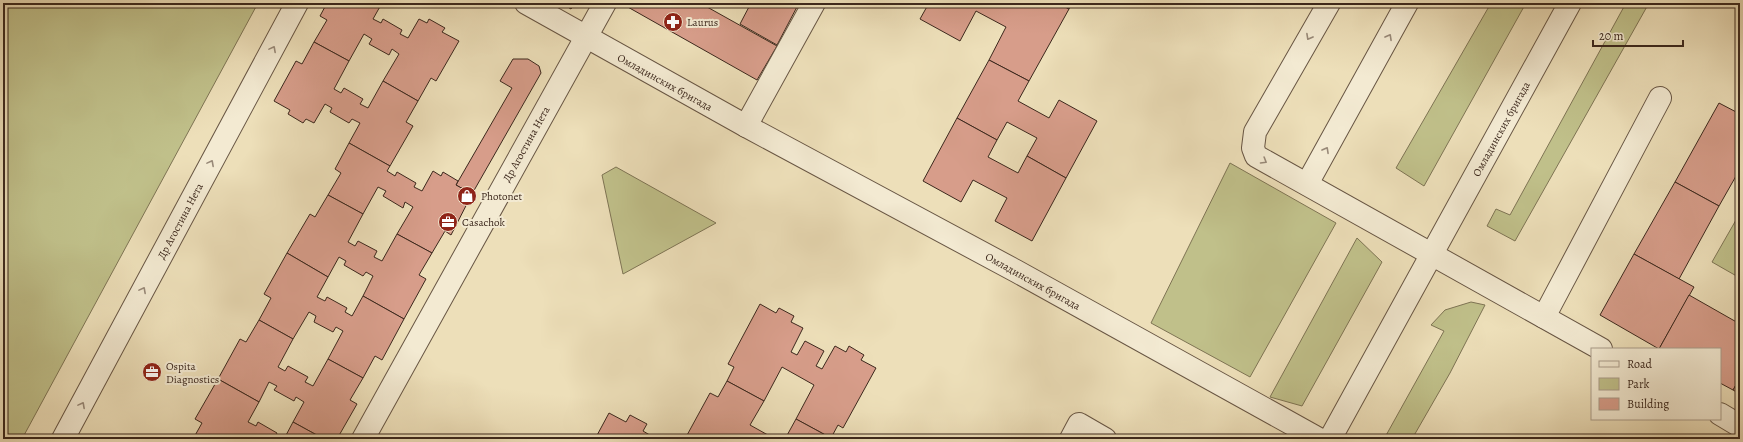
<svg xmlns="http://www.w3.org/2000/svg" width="1743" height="442" viewBox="0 0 1743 442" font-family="Alegreya,serif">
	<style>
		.green { fill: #c0c08a; stroke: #7e7454 }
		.building { fill: #d79d8a; stroke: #3c281d }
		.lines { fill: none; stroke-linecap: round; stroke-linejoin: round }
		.minor-casing { stroke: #685644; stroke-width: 24 }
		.minor { stroke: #f3ead2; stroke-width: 22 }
		.oneway { stroke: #988978 }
		.labels { text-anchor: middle; stroke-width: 4; stroke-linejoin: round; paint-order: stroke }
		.poi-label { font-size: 11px; fill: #3c281d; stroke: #f3ead2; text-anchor: start }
		.street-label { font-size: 11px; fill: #3c281d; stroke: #f3ead2 }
	</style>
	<rect width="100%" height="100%" fill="#eddfb9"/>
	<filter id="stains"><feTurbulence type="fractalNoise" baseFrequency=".005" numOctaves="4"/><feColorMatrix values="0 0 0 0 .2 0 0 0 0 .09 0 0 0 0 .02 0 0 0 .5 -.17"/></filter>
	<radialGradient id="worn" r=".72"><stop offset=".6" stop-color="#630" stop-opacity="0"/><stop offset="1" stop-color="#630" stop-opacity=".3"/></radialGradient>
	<g class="green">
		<polygon points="3,3 258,3 22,439 3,439"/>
		<polygon points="1491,3 1526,3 1424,186 1396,168"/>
		<polygon points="1626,3 1649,3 1515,241 1487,226 1496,209 1510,215"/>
		<polygon points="1230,163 1336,223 1250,377 1151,323"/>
		<polygon points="616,167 716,223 623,274 602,175"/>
		<polygon points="1740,213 1740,278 1712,262"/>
		<polygon points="1357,238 1382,262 1302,406 1270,397"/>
		<polygon points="1471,302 1485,305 1450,373 1412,439 1384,439 1444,331 1431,325 1445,310"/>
	</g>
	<g class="building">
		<polygon points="327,3 382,3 373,19 381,23 383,19 402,30 400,34 408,38 419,19 427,23 429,19 445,28 442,32 459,41 436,81 431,78 418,101 383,81 399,54 392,49 389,55 369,44 372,39 364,34 349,61 314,42 327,20 320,16"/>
		<polygon points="561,3 575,3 571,9"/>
		<polygon points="628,3 700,3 777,46 757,80 626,6"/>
		<polygon points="751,3 799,3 777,45 740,24"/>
		<polygon points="929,3 1011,3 1019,7 1022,3 1058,3 1069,9 1029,81 989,60 1006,27 976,11 960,41 920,19"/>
		<polygon points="1058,3 1072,3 1069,9"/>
		<polygon points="314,42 349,61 334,89 341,93 344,88 363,99 360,104 368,108 383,81 418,101 406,122 413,126 390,166 349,143 360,123 352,119 349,123 330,112 332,108 325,104 314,123 306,119 303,123 288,114 290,110 274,101 296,61 302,64"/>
		<polygon points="513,59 528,59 539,66 541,73 472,194 456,185 512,88 500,81"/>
		<polygon points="989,60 1029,81 1018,101 1049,118 1059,100 1097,121 1066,178 1027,156 1037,138 1007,122 997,140 957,118"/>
		<polygon points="1719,103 1740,114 1740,169 1719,206 1675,182"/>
		<polygon points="957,118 997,140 988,157 1018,173 1027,156 1066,178 1032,241 995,221 1007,198 973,180 961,202 923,181"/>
		<polygon points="349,143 390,166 387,171 395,176 397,172 416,183 414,187 422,191 433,171 441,176 443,172 458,181 456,185 472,194 451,235 445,231 432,253 397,234 413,207 405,202 403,208 383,196 386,191 378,187 363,214 328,195 341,173 335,169"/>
		<polygon points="1675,182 1719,206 1679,279 1634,254"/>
		<polygon points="328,195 363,214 348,242 355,246 358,241 377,251 374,257 382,261 397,234 432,253 419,275 426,279 404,319 363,296 373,276 366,272 363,276 344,265 346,261 339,257 328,277 287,253 310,214 315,217"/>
		<polygon points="287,253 328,277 317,297 325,301 327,297 347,308 345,312 352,316 363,296 404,319 382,360 375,356 363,378 328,359 343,331 336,327 333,332 314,322 316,316 309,312 293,339 259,320 271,298 264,294"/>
		<polygon points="1634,254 1694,287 1659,349 1600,315"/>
		<polygon points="1689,295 1740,324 1740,378 1733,390 1720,383 1720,349 1659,349"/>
		<polygon points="760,304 776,313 779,308 794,316 791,322 803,328 791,352 797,355 805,341 824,351 816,366 822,369 835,346 846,352 849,346 864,355 861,360 876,368 843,428 838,425 831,438 796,419 814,385 782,367 764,401 727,381 734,367 728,364"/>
		<polygon points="259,320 293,339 278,367 285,371 288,366 308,377 305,382 313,386 328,359 363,378 350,400 357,404 337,439 324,439 293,422 304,402 296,397 294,401 274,390 277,386 269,382 259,402 218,379 240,339 246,342"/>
		<polygon points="1740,378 1740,394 1733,390"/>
		<polygon points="218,379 259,402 248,422 256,426 258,422 277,433 275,437 278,439 242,439 239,437 238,439 193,439 202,423 195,419"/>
		<polygon points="727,381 764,401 750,425 775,439 747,439 742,437 741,439 690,439 686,437 710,393 718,397"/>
		<polygon points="609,413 626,422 630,415 647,424 643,431 653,437 652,439 595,439"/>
		<polygon points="796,419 831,438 785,439"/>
		<polygon points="293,422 324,439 284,439"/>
	</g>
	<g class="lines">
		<defs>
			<g id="minor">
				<polyline points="526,3 746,126 1016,271 1319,439"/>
				<polyline points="1329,3 1255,132 1253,148 1256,156 1601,349"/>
				<polyline points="746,126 814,3"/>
				<polyline points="1307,184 1407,3"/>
				<polyline points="1544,317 1660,98"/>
				<polyline points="1720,414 1740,426"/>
				<polyline points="63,439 297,3"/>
				<polyline points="363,439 605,3"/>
				<polyline points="1071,439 1079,424 1105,439"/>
				<polyline points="1330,439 1570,3"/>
			</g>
		</defs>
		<use href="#minor" class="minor-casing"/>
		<use href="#minor" class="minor"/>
	</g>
	<defs><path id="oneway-chevron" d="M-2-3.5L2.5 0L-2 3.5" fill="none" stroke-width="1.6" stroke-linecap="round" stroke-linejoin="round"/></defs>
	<g class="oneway">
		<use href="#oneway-chevron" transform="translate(1309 37) rotate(119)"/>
		<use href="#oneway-chevron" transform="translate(1389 37) rotate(-61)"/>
		<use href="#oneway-chevron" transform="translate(273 49) rotate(-62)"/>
		<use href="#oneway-chevron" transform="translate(1326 150) rotate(-61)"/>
		<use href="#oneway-chevron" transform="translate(1264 161) rotate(31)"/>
		<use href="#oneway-chevron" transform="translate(211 163) rotate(-62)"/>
		<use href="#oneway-chevron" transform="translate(143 290) rotate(-62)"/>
		<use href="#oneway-chevron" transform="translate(82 405) rotate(-62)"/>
	</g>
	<defs>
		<symbol id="pharmacy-disc" viewBox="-11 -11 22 22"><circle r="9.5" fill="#8f2418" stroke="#f3ead2"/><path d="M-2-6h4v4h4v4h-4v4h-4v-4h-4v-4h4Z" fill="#fff"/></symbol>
		<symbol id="shop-disc" viewBox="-11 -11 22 22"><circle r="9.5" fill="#8f2418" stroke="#f3ead2"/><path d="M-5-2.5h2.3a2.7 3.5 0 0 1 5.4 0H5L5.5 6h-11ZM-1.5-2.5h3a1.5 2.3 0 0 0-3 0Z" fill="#fff"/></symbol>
		<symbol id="office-disc" viewBox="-11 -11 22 22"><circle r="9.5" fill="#8f2418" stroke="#f3ead2"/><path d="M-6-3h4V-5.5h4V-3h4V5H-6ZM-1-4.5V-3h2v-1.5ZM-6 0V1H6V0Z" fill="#fff"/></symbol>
	</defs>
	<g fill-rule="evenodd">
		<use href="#pharmacy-disc" x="662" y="11" width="22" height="22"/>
		<use href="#shop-disc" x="456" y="185" width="22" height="22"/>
		<use href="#office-disc" x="437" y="211" width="22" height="22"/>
		<use href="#office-disc" x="141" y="361" width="22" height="22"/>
	</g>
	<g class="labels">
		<g class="poi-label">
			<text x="687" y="26">Laurus</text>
			<text x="481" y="200">Photonet</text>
			<text x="462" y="226">Casachok</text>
			<text x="166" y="370">Ospita<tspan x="166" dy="13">Diagnostics</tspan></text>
		</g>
		<g class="street-label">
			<text transform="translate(665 82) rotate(29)" y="4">Омладинских бригада</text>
			<text transform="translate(1501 129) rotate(-61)" y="4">Омладинских бригада</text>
			<text transform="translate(526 144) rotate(-61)" y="4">Др Агостина Нета</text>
			<text transform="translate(180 221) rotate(-62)" y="4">Др Агостина Нета</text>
			<text transform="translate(1033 281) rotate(29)" y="4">Омладинских бригада</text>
		</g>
	</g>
	<rect width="1743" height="442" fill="none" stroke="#eddfb9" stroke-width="16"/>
	<rect x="4" y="4" width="1735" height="434" fill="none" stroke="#3c281d" stroke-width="2"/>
	<rect x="8" y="8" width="1727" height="426" fill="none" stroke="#3c281d"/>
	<rect x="1591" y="348" width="130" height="72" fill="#f3ead2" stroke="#aa9c8a"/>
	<rect x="1599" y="361" width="20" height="6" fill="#f3ead2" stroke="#aa9c8a"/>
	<text x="1627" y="368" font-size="12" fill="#3c281d">Road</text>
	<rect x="1599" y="378" width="20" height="12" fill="#c0c08a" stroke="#aa9c8a"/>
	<text x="1627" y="388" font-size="12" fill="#3c281d">Park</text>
	<rect x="1599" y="398" width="20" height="12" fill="#d79d8a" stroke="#aa9c8a"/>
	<text x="1627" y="408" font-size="12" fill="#3c281d">Building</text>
	<path d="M1593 40v6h90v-6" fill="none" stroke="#3c281d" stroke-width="2"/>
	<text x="1599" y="40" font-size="12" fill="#3c281d" stroke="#f3ead2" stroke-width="3" paint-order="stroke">20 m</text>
	<rect width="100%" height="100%" filter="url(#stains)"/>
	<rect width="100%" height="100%" fill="url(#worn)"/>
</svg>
